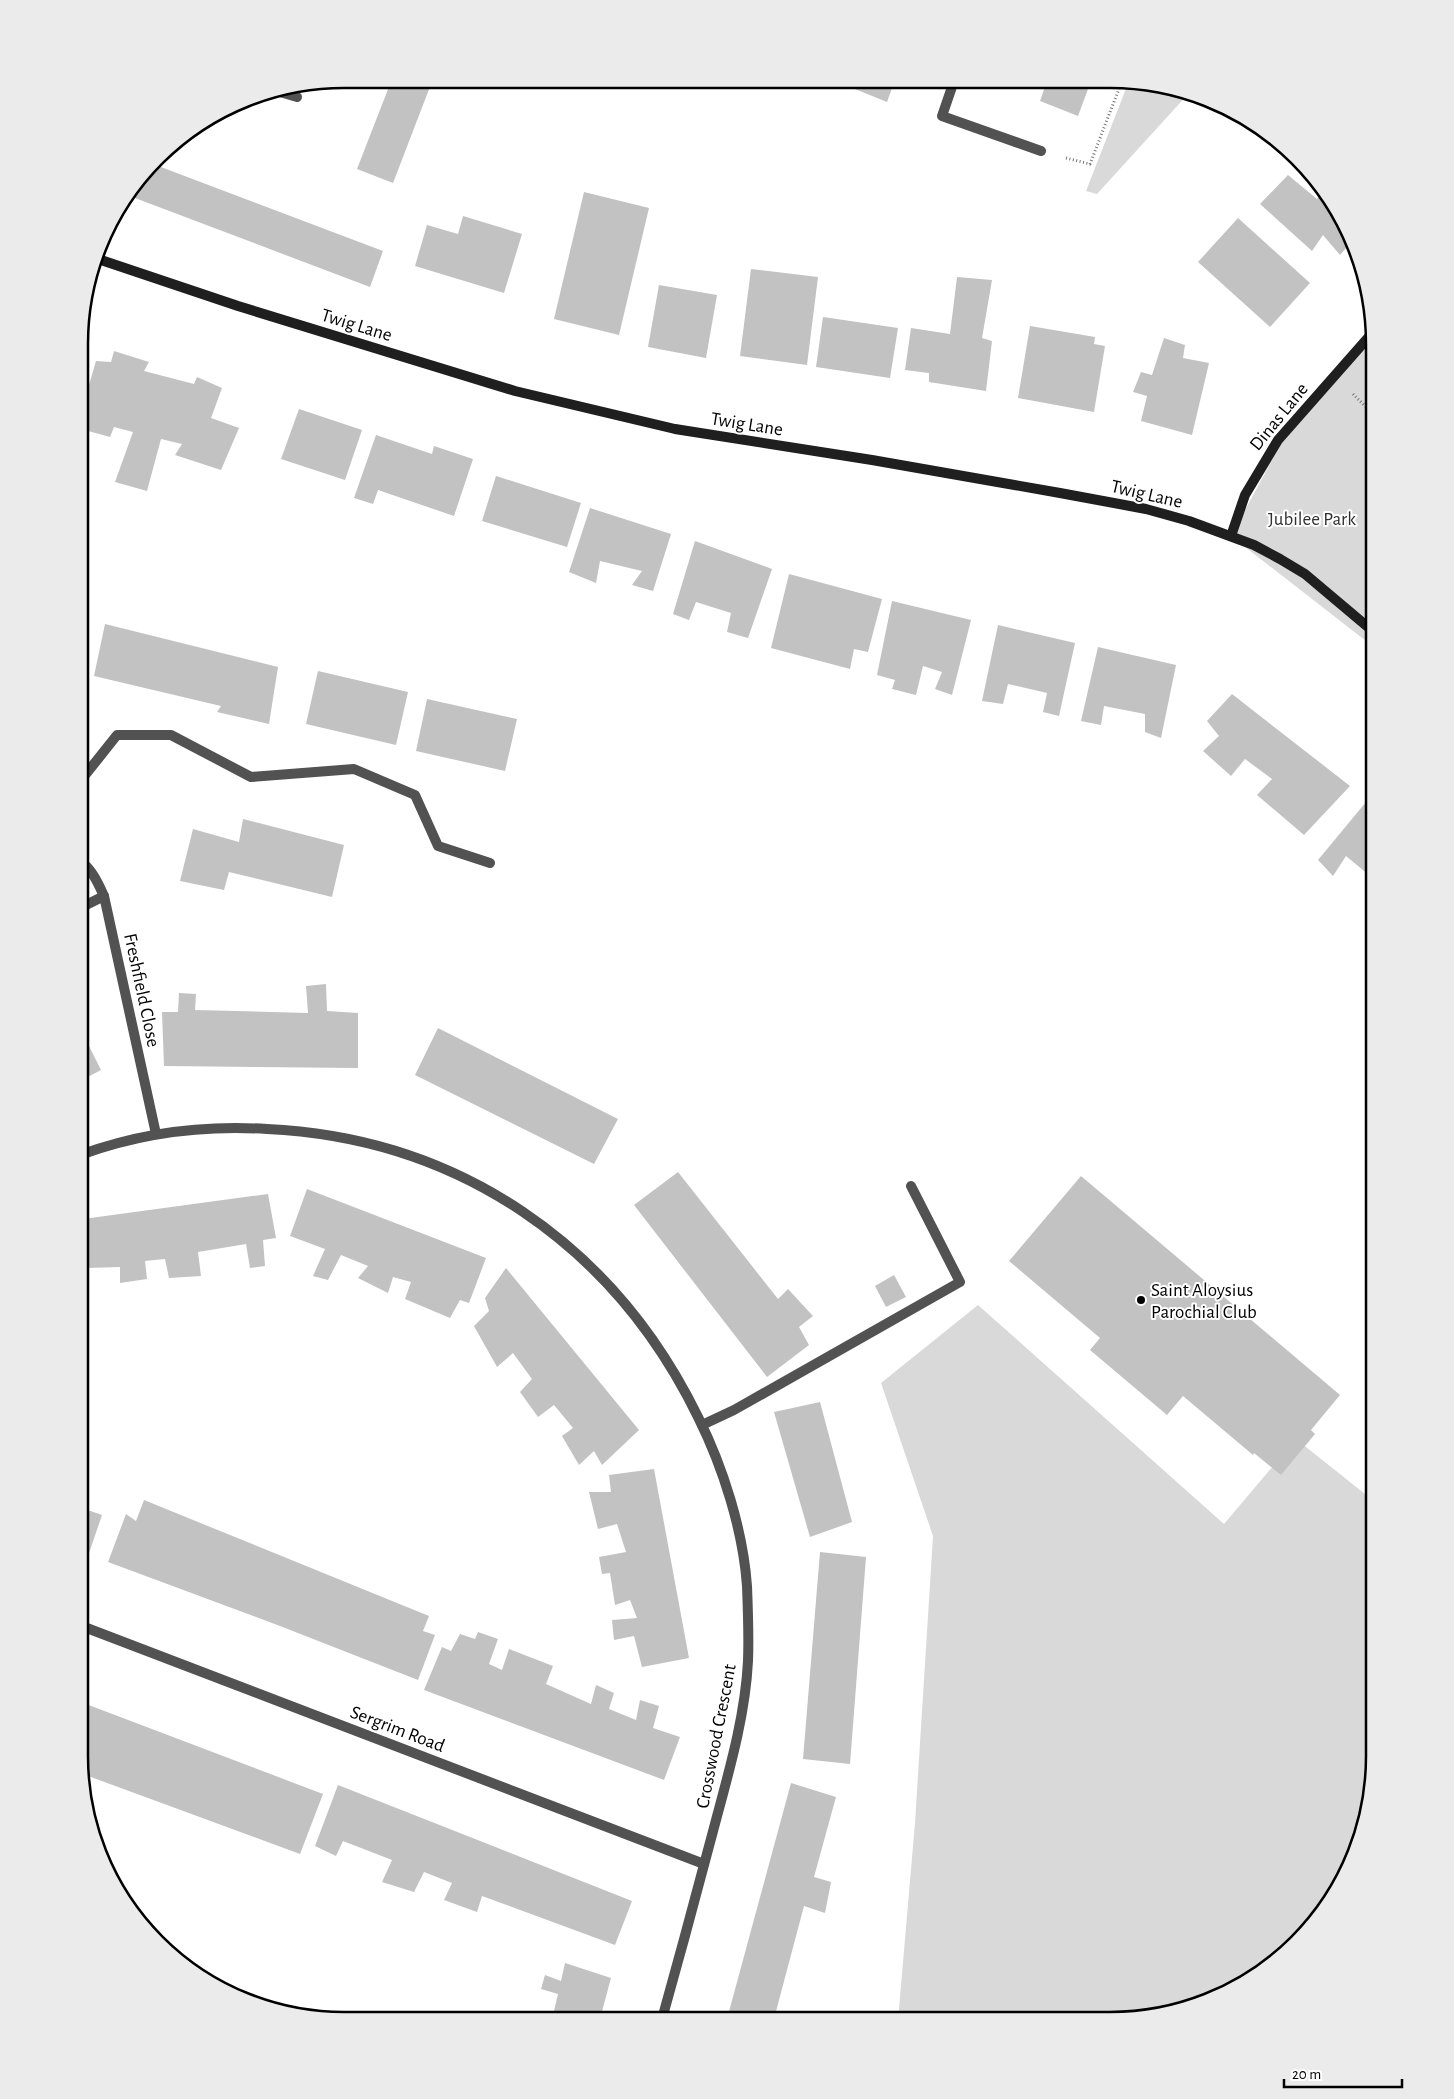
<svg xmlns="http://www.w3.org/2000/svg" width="1454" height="2099" viewBox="0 0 1454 2099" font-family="'Alegreya Sans',sans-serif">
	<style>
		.green { fill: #d9d9d9 }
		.building { fill: #c2c2c2 }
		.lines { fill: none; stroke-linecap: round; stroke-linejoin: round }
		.path { stroke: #747474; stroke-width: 3; stroke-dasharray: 1 2.5; stroke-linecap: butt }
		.lane { stroke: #525252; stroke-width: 10 }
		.street { stroke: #525252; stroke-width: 10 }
		.secondary { stroke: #1f1f1f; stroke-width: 10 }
		.poi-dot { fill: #000; stroke: #fff; stroke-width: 2 }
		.labels { text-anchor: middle; stroke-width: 4; stroke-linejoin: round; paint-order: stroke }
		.street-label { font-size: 19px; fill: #000; stroke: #fff }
		.park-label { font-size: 19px; fill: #303030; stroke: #fff }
		.poi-label { font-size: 19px; fill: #000; stroke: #fff; text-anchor: start }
		.rim { fill: none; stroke: #000; stroke-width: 2.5 }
	</style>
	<rect width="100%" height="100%" fill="#fff"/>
	<g class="green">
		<polygon points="1129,81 1146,81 1189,93 1097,194 1086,191"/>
		<polygon points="1374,328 1375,343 1375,648 1231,536 1291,425"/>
		<polygon points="978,1305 1224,1524 1296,1439 1375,1502 1375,1773 1361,1841 1331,1903 1285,1955 1227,1993 1179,2011 1111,2020 898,2020 915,1823 933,1536 881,1383"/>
	</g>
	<g class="building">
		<polygon points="392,79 433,79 393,183 357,169"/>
		<polygon points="853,80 895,80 887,102 850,87"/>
		<polygon points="1047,81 1091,81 1078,116 1040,101"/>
		<polygon points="153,164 383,251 370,287 127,195"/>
		<polygon points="1288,175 1317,199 1325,190 1348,227 1353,240 1340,255 1323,235 1312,251 1260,204"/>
		<polygon points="584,192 649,208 619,335 554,319"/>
		<polygon points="463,216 522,234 504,293 415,266 427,225 458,234"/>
		<polygon points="1238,218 1310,283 1270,327 1198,262"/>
		<polygon points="751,269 818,277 807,365 740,356"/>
		<polygon points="957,277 992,280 982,338 992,341 986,391 929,382 929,373 905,370 911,328 950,334"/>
		<polygon points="659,285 717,295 706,358 648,347"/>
		<polygon points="823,317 898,328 890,378 816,367"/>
		<polygon points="1030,326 1095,337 1094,344 1105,346 1094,412 1018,398"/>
		<polygon points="1164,338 1185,345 1183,358 1209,363 1192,435 1141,421 1147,396 1133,392 1141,372 1152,375"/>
		<polygon points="114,351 149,362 144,371 194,384 197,377 222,388 211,418 239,428 221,470 175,455 182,444 161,439 147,491 115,482 133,432 114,427 110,437 81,429 81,384 89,385 96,361 111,362"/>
		<polygon points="299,409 362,430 345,480 281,459"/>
		<polygon points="376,435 432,454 434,446 473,459 454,516 378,490 373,504 354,498"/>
		<polygon points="496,476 581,503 567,547 482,521"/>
		<polygon points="590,508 671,534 653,591 632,585 642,571 600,561 596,583 569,572"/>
		<polygon points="695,541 772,569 748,638 727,632 731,613 696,602 689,620 673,614"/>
		<polygon points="789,574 882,599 868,652 854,649 850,669 771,648"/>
		<polygon points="892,601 971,620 952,695 935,689 942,672 923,666 916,695 892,689 895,680 877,675"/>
		<polygon points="105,624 278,667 269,724 217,712 221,706 94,676"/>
		<polygon points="998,625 1075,643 1059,716 1043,712 1047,693 1008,684 1003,704 982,701"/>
		<polygon points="1098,647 1176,665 1161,738 1145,732 1145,714 1104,706 1101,725 1081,721"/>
		<polygon points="318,671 408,692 396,745 306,724"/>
		<polygon points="1232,694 1350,786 1304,835 1257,795 1272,779 1245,759 1231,776 1203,751 1219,736 1207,721"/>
		<polygon points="427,699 517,719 505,771 416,751"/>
		<polygon points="1366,802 1375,809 1375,880 1346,856 1333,876 1318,860"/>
		<polygon points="243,819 344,845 332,897 229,872 224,890 180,881 193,829 239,842"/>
		<polygon points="1375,894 1375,908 1367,902"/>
		<polygon points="326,984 327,1011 358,1013 358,1068 164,1066 162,1012 178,1012 179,993 196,994 195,1010 308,1013 306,986"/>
		<polygon points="80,1028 101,1070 80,1081"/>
		<polygon points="438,1028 618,1119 594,1164 415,1075"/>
		<polygon points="678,1172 778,1299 788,1289 813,1316 799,1327 809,1345 767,1377 634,1205"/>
		<polygon points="1081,1176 1340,1395 1311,1430 1315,1434 1281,1475 1254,1453 1253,1455 1183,1396 1167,1415 1090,1350 1100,1338 1009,1261"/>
		<polygon points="307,1189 486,1258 469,1303 460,1300 450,1318 405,1299 411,1282 393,1277 388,1293 358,1278 368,1266 341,1255 328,1280 313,1276 325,1249 290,1236"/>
		<polygon points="268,1194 276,1238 263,1240 265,1266 250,1268 246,1244 198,1252 201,1276 169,1278 165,1259 145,1261 147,1279 120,1283 120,1267 87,1268 83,1219"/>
		<polygon points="506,1268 639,1430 602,1465 594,1451 579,1465 562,1436 573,1428 554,1405 538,1417 520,1392 532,1379 513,1353 497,1367 474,1326 489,1311 485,1298"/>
		<polygon points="894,1275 906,1297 886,1307 875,1286"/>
		<polygon points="820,1402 852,1522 810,1537 774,1412"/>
		<polygon points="654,1469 689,1658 642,1667 634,1636 614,1640 612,1620 637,1618 630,1600 615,1605 610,1573 602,1574 599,1557 626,1552 617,1524 598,1529 589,1492 611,1492 609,1475"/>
		<polygon points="144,1500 429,1616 423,1631 435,1635 418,1680 280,1626 108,1562 126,1514 136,1521"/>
		<polygon points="79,1507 102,1515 87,1559 79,1556"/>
		<polygon points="820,1552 866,1557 850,1764 803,1759"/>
		<polygon points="478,1632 498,1639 489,1664 502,1670 509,1649 553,1666 546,1684 591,1704 596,1685 614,1693 609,1709 636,1720 640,1700 659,1706 653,1728 680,1737 664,1780 424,1690 442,1647 451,1651 460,1634 475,1639"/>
		<polygon points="86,1704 323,1794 300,1854 80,1773 79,1761 84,1752 79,1750 79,1721"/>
		<polygon points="791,1783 836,1797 814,1877 831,1882 825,1913 804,1906 774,2019 727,2019"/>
		<polygon points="338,1785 632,1901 615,1945 482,1896 477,1912 444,1900 452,1883 424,1872 414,1892 382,1882 392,1860 343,1841 336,1856 315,1846"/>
		<polygon points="565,1963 611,1978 600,2019 552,2019 558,1994 541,1989 545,1975 561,1981"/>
	</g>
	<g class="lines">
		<g class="path">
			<polyline points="1066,158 1090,164 1122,81"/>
			<polyline points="1353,394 1375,416"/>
		</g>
		<g class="lane">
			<polyline points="80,908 104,896"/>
			<polyline points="702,1425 734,1410 960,1282 911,1186"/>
		</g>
		<g class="street">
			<polyline points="954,81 942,116 1041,151"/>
			<polyline points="273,90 297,97"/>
			<polyline points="80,785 82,779 117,735 171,735 251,777 354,769 415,795 438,846 490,863"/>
			<path d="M80,861c12,8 18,22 24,35l52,238"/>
			<path d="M80,1155c60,-22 123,-30 187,-26 192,9 347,116 431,288 25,50 45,113 49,169 1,25 2,51 1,75 -3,59 -21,117 -36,174 -16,61 -33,123 -50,184"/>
			<polyline points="79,1625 704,1864"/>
		</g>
		<g class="secondary">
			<polyline points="98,259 238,306 515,391 675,429 872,460 1060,493 1146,509 1189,521 1254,545 1280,559 1305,574 1375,633"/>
			<polyline points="1231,536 1245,495 1278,440 1374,331"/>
		</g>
	</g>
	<circle class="poi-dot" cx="1141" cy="1300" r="5"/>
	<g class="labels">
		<g class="street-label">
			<text transform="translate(357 324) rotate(17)" y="7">Twig Lane</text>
			<text transform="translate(1278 416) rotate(-51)" y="7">Dinas Lane</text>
			<text transform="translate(747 423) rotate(9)" y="7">Twig Lane</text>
			<text transform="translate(1147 493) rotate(13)" y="7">Twig Lane</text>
			<text transform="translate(143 990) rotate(78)" y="7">Freshfield Close</text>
			<text transform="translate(398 1728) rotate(21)" y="7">Sergrim Road</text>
			<text transform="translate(715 1736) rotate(-79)" y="7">Crosswood Crescent</text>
		</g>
		<g class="park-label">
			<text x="1312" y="525">Jubilee Park</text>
		</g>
		<g class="poi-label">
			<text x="1151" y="1296">Saint Aloysius<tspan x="1151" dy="22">Parochial Club</tspan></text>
		</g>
	</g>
	<path d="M0 0H1454V2099H0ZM344 88H1110A256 256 0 0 1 1366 344V1756A256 256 0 0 1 1110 2012H344A256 256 0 0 1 88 1756V344A256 256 0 0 1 344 88Z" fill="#ebebeb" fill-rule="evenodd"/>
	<path class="rim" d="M344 88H1110A256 256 0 0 1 1366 344V1756A256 256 0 0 1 1110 2012H344A256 256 0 0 1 88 1756V344A256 256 0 0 1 344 88Z"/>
	<path d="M1284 2079v8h118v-8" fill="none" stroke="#000000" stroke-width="2.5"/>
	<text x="1292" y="2079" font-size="15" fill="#000000" stroke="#ffffff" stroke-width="4" paint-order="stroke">20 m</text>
</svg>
